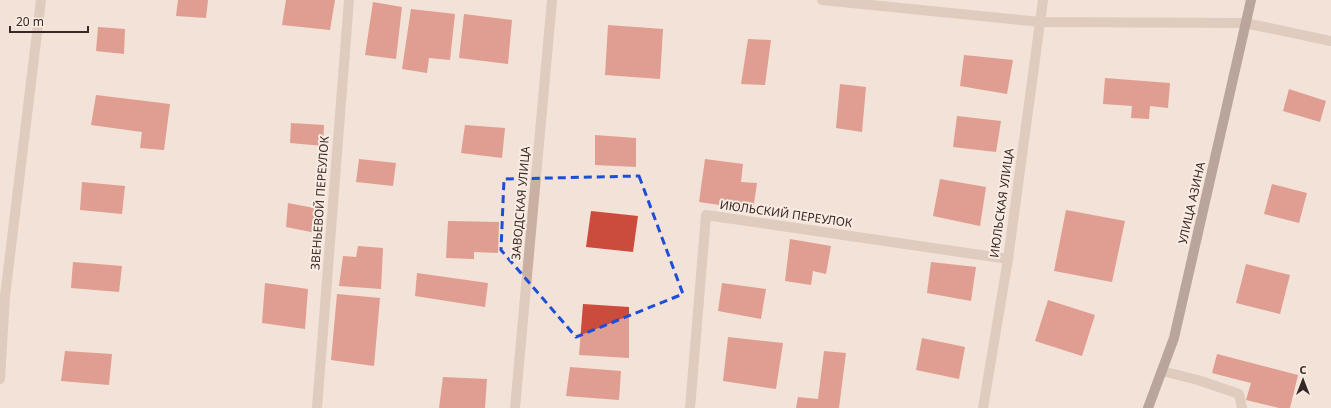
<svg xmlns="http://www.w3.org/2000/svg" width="1331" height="408" viewBox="0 0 1331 408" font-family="'Noto Sans',sans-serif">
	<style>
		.building { fill: #cb4b3c }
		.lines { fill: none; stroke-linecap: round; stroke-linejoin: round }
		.minor { stroke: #caafa3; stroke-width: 10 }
		.major { stroke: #775c56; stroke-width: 10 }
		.marked { fill: none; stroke: #1d4ed8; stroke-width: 3; stroke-dasharray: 8 5; stroke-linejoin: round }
		.labels { text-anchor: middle; stroke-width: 4; stroke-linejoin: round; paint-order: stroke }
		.street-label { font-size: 12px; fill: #352825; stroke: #faece3 }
	</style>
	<rect width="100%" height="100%" fill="#f2e2d7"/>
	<g class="building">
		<polygon points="178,0 208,0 206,18 176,16"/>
		<polygon points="286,0 335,0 330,30 282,25"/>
		<polygon points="373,2 402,7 396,59 365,55"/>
		<polygon points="411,9 455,14 450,60 429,58 427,73 402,69"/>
		<polygon points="464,14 512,20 508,64 459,58"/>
		<polygon points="608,25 663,29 660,79 605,75"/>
		<polygon points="98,27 125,29 124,54 96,51"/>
		<polygon points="748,39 771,40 765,85 741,84"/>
		<polygon points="964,55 1013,60 1007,94 960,86"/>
		<polygon points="1105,78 1170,83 1168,108 1150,106 1149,119 1131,118 1132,106 1103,104"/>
		<polygon points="840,84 866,87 862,132 836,128"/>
		<polygon points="1289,89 1326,101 1320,122 1283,111"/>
		<polygon points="96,95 170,104 164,150 140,148 142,132 91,125"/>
		<polygon points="957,116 1001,121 996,152 953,147"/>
		<polygon points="291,123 324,125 323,146 290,143"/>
		<polygon points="465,125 505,128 502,158 461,153"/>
		<polygon points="595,135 636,138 636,167 595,165"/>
		<polygon points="359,159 396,163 393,186 356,182"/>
		<polygon points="705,159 743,164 741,182 757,183 753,210 699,202"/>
		<polygon points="940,179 986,187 980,226 933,216"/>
		<polygon points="82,182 125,186 122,214 80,210"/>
		<polygon points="1272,184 1307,193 1299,223 1264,214"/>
		<polygon points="288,203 319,209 316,233 286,227"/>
		<polygon points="1066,210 1125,221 1112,282 1054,271"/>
		<polygon points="591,211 638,216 633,252 586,247"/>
		<polygon points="448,221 499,222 498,253 474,252 474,259 446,258"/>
		<polygon points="790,239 831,246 826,274 813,271 811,285 785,281"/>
		<polygon points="358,246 383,248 381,289 339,286 343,256 356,257"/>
		<polygon points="73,262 122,266 119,292 71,288"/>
		<polygon points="931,262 976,267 971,301 927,293"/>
		<polygon points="1246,264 1290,275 1280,314 1236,303"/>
		<polygon points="417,273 488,283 485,307 415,296"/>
		<polygon points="265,283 308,289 305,329 262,323"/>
		<polygon points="722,283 766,289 761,319 718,311"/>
		<polygon points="337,294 380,298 374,366 331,360"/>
		<polygon points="1048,300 1095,315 1082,356 1035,341"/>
		<polygon points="583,304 629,307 629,358 579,355"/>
		<polygon points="728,337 783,343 776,389 723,381"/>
		<polygon points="922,338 965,347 959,379 916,370"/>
		<polygon points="65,351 112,354 109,385 61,381"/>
		<polygon points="824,351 846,353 839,408 796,408 798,397 818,399"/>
		<polygon points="1217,354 1298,375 1290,408 1279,408 1246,400 1251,383 1212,373"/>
		<polygon points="570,367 621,371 619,400 566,396"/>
		<polygon points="443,377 487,379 485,408 439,408"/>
	</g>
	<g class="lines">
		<g class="minor">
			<polyline points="822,0 1040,22 1245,23 1331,41"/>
			<polyline points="1162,371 1198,380 1239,394 1242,408"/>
			<polyline points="0,379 5,296 41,0"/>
			<polyline points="317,408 349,0"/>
			<polyline points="515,408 552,0"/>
			<polyline points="690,408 706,215 1008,259"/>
			<polyline points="983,408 1008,259 1043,0"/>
		</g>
		<polyline class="major" points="1148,408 1174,338 1251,0"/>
	</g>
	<path d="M0 0H1331V408H0ZM639,176l44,118 -107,43 -75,-87 3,-71z" fill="#f2e2d7" fill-opacity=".55" fill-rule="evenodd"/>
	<path class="marked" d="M639,176l44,118 -107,43 -75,-87 3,-71z"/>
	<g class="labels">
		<g class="street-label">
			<text transform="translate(320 203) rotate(-86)" y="4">ЗВЕНЬЕВОЙ ПЕРЕУЛОК</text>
			<text transform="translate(521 203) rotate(-85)" y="4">ЗАВОДСКАЯ УЛИЦА</text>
			<text transform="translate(1002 203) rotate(-82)" y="4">ИЮЛЬСКАЯ УЛИЦА</text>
			<text transform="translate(1192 203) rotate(-77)" y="4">УЛИЦА АЗИНА</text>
			<text transform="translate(786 214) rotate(8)" y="4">ИЮЛЬСКИЙ ПЕРЕУЛОК</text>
		</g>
	</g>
	<g transform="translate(1303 380)" stroke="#faece3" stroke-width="3" paint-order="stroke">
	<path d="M0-3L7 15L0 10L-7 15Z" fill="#352825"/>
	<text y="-6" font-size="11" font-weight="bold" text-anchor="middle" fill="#352825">С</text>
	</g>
	<path d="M10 26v6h78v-6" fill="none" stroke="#352825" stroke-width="2"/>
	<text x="16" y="26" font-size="12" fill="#352825" stroke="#faece3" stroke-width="3" paint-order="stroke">20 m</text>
</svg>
